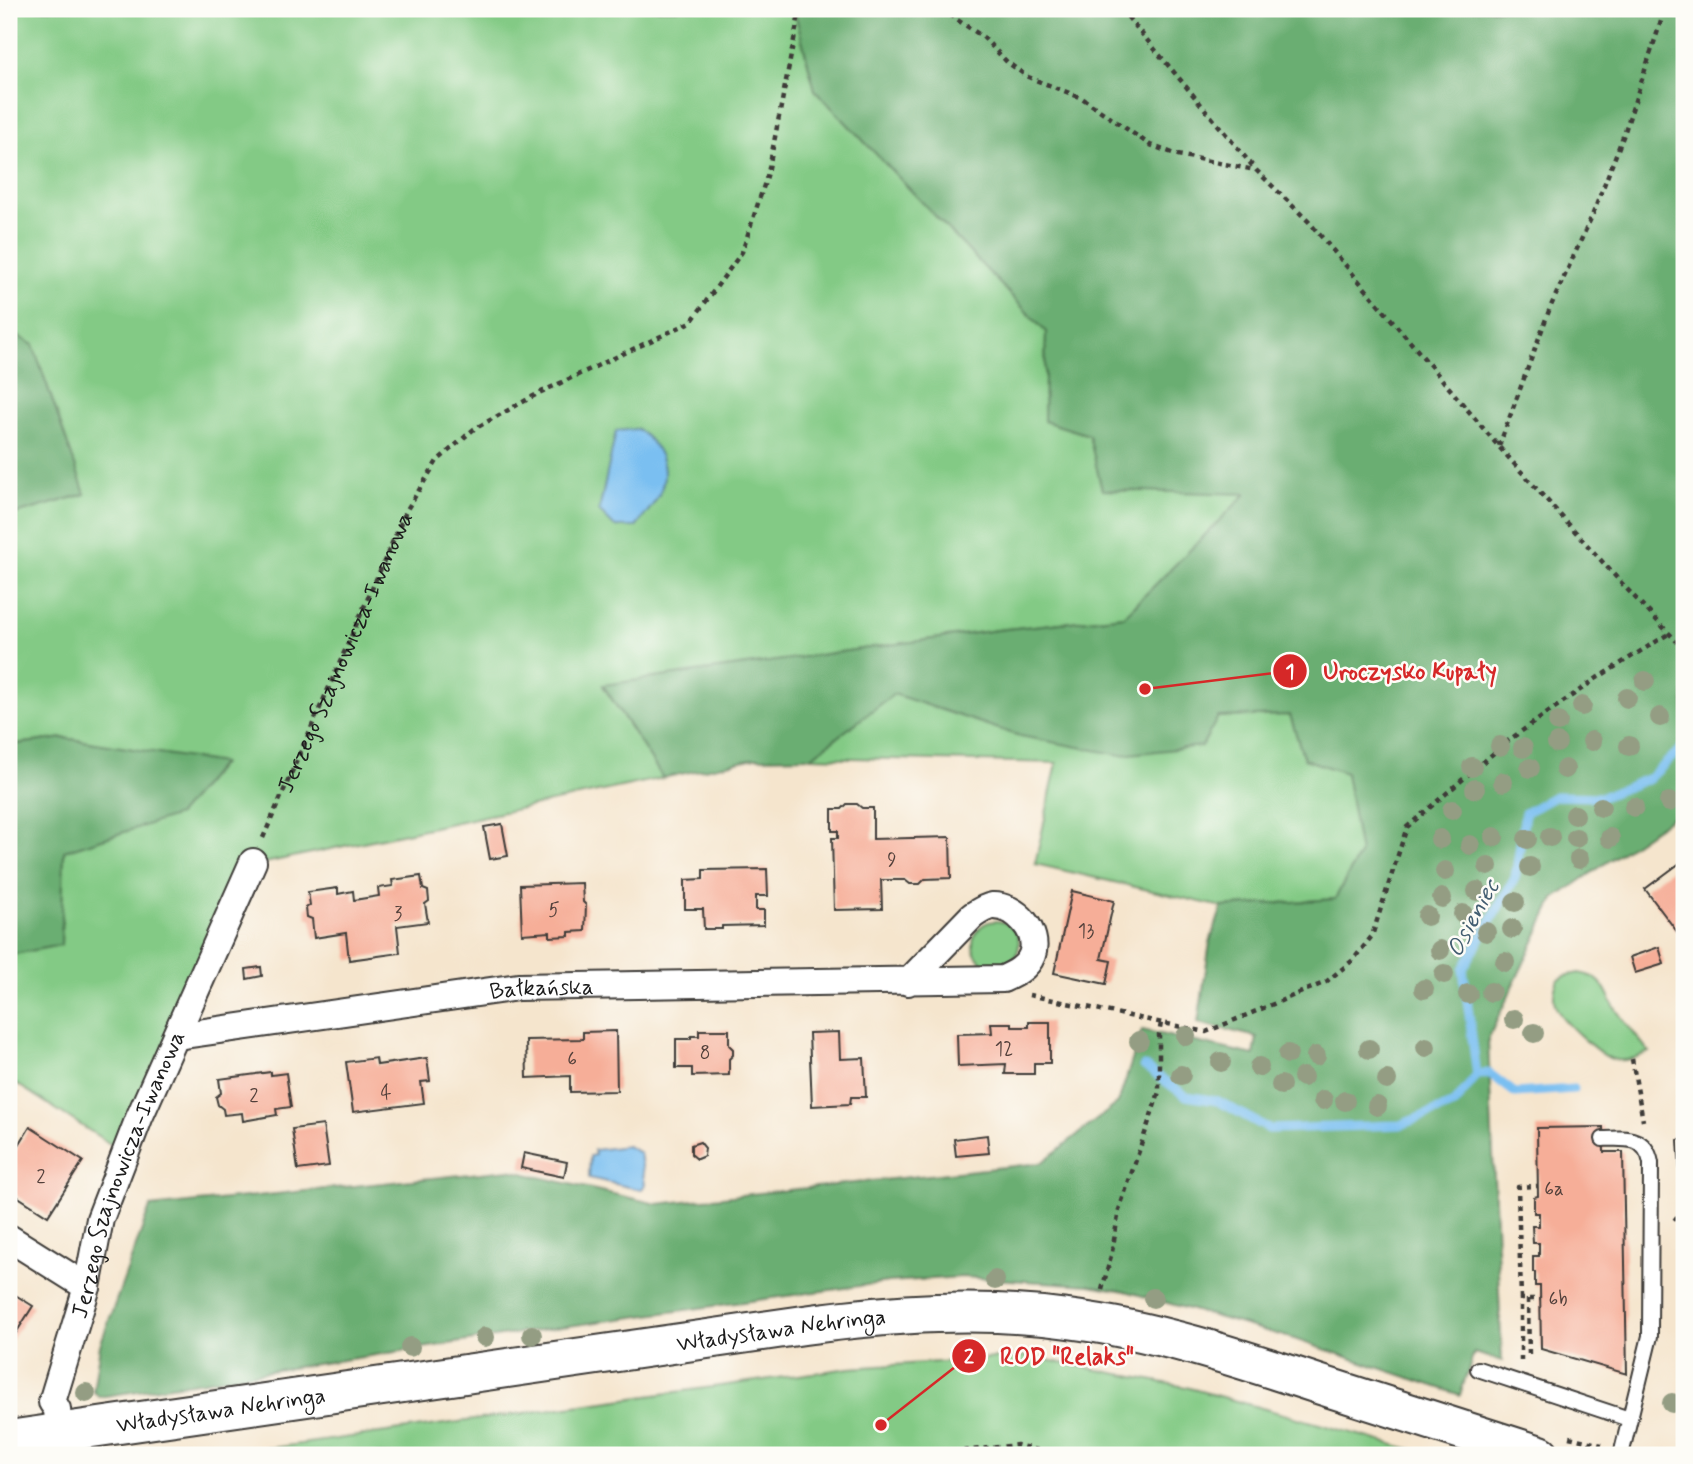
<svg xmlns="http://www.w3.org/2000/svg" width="1693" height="1464" viewBox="0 0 1693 1464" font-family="Mynerve,sans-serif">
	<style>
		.green { fill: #83ca85; stroke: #507350; stroke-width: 2 }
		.forest { fill: #6aae72; stroke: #436547; stroke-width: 2 }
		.water { fill: #7abff1; stroke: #4b6e86; stroke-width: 2 }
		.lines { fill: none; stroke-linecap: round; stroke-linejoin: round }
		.stream { stroke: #7abff1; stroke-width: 9 }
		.building { fill: #f6ae98 }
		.lane-casing { stroke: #3d3a37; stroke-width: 18 }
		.street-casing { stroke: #3d3a37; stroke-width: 30 }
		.secondary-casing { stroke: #3d3a37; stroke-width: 42 }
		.path { stroke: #3d3a37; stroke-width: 4.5; stroke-dasharray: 5 5; stroke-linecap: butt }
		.lane { stroke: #fff; stroke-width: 14 }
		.street { stroke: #fff; stroke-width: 26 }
		.secondary { stroke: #fff; stroke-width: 38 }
		.tree { fill: #949d83 }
		.labels { text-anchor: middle; stroke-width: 5; stroke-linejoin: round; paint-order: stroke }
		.number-label { font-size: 19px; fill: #52403b }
		.street-label { font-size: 23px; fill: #1c1c1c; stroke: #fdfcf7 }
		.water-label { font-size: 24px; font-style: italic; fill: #425d71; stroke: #fdfcf7 }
		.leader { fill: none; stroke: #d62828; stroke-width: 2.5 }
		.callout-dot { fill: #d62828; stroke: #fdfcf7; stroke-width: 2.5 }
		.mark-label { font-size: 21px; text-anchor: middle; font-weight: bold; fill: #fff }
		.callout-label { font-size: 24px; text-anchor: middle; font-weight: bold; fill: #d62828; stroke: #fdfcf7; stroke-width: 5; stroke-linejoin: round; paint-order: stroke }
	</style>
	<rect width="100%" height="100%" fill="#fdfcf7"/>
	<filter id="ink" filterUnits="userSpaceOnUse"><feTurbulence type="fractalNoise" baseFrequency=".0143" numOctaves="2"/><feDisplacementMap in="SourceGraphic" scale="14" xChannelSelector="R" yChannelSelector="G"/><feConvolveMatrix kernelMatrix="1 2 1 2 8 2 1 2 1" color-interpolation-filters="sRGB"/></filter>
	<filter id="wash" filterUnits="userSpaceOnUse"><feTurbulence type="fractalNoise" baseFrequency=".00686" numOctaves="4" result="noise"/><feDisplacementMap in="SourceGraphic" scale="28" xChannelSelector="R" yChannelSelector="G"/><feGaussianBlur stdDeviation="1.57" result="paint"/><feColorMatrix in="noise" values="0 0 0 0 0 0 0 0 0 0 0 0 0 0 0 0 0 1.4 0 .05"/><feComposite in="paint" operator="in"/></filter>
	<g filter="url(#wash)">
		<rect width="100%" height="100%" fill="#f5e5cd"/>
		<g class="green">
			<polygon points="9,9 794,9 815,90 1046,332 1044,421 1089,435 1102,490 1247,493 1124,616 997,630 603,686 663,778 265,863 115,1147 9,1079 9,955 61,945 64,851 178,815 222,764 64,738 9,745 9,516 85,494 33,345 9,331"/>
			<polygon points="894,694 1020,736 1218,717 1290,715 1304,759 1346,773 1360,853 1335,899 1222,907 1035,864 1057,763 811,757"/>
			<circle cx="996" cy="944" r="23"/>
			<path d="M1579,973c24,4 25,15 35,33 10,17 24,31 35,46 -11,5 -24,11 -37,7 -13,-4 -52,-40 -56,-52 -4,-9 -2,-18 2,-27l7,-4z"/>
			<polygon points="1026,1356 1186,1387 1431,1455 221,1455 849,1368"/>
		</g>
		<g class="forest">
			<polygon points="794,9 1684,9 1684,809 1554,899 1488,1039 1502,1361 1474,1353 1460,1395 1294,1339 1125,1291 1089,1285 962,1277 889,1282 554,1328 99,1397 93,1391 100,1345 150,1207 509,1170 657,1204 1041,1163 1118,1103 1142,1030 1254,1055 1257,1037 1198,1023 1210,942 1222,907 1335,899 1360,853 1346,773 1304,759 1290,715 1218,717 1202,746 1121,755 1020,736 894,694 811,757 755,758 663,778 603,685 997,630 1124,616 1246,494 1102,490 1089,435 1044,421 1046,332 815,90"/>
			<polygon points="9,331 33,345 85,494 9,516"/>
			<polygon points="64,738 222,763 178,815 64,851 61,945 9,955 9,745"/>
		</g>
		<g class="water">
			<path d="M637,429c21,15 33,35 24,61 -4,13 -18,26 -25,37h-21l-16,-16 17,-80z"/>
			<polygon points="627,1146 640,1153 645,1185 641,1190 589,1178 590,1156 595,1155 594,1150"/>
		</g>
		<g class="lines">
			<g class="stream">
				<polyline points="1144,1066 1186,1096 1218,1101 1269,1129 1400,1125 1454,1104 1477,1075"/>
				<polyline points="1574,1089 1515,1093 1489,1073 1477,1075 1463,969 1515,878 1525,813 1555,796 1602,797 1650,778 1684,746"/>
			</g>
		</g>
		<g id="blocks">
			<g class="building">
				<polygon points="847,804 857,804 862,808 873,808 873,839 950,837 951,878 925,879 920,884 910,884 905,880 881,880 882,909 834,910 832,838 838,838 838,831 832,831 832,809 842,809"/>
				<polygon points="502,824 508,856 490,859 484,827"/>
				<polygon points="1684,860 1684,941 1645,889"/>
				<polygon points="767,869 768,896 756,896 756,910 764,910 764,925 722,926 722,929 704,929 703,909 685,909 685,880 703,879 703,870"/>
				<polygon points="421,876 423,889 428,891 429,901 425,904 428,922 397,926 400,953 349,960 346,933 314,938 312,919 307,917 306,908 310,905 308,892 338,888 338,894 353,891 354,900 379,896 378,888 393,886 392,880"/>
				<polygon points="582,883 583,902 586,905 585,931 569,932 569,936 550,937 550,932 522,934 520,885"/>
				<polygon points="1072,891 1114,901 1101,959 1111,961 1106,984 1054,973"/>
				<polygon points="1659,947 1664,964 1635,973 1630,957"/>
				<polygon points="261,967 262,976 247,979 246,969"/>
				<polygon points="1029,1022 1050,1022 1050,1063 1034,1063 1034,1074 1005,1074 1006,1064 958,1066 957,1034 992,1033 991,1023 1012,1023 1012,1027 1029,1027"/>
				<polygon points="699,1030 729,1030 729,1045 733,1049 733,1055 729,1059 729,1075 692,1076 692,1068 676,1068 676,1039 691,1039 691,1036 699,1036"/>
				<polygon points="616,1031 617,1091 570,1092 570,1076 527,1078 526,1040 583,1039 583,1032"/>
				<polygon points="839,1032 840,1059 864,1058 866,1097 851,1097 850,1104 812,1106 809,1033"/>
				<polygon points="376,1058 377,1065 427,1058 430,1081 421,1082 424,1103 353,1112 346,1062"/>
				<polygon points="271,1072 271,1075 286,1073 291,1107 276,1109 277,1115 243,1121 242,1113 224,1115 223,1109 218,1105 216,1097 221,1093 219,1079"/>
				<polygon points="323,1125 329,1166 298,1170 292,1129"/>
				<polygon points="30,1127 83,1161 48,1216 9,1191 9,1161"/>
				<polygon points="1603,1127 1604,1152 1623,1152 1627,1374 1541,1349 1540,1286 1535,1286 1535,1272 1533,1272 1533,1256 1539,1256 1539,1243 1533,1243 1532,1226 1539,1226 1539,1213 1534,1213 1534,1197 1538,1196 1537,1128"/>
				<polygon points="987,1135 989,1153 956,1156 954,1139"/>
				<polygon points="1684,1139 1684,1206 1682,1206 1678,1140"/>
				<polygon points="700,1142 705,1148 704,1156 697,1159 691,1154 691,1145"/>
				<polygon points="524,1153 567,1162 564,1177 521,1168"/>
				<polygon points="9,1291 33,1306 9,1344"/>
			</g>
		</g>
	</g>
	<g filter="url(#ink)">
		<use href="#blocks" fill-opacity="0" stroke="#3d3a37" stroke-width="2"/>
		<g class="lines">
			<defs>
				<g id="lane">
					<path d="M1603,1139c23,-1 43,-3 48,24l-1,173 -29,119"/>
					<polyline points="1478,1369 1629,1419"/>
				</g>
				<g id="street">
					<path id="s2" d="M177,1036l341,-49 485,-8c11,-5 24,-11 29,-24 8,-23 -16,-50 -40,-49 -7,1 -14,6 -20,10l-64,66"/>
					<polyline points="9,1238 87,1287"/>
					<path id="s3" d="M59,1433l-2,-24 -5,-7 35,-115 13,-68 39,-101 114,-256"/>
				</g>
				<g id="secondary">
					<path id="s4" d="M9,1440l795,-115c88,-12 176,-18 264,-6 86,11 168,38 250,65 74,24 148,48 222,71"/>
				</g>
			</defs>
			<use href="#lane" class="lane-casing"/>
			<use href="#street" class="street-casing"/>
			<use href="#secondary" class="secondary-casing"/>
			<g class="path">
				<polyline points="941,9 983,37 1007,62 1028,77 1082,98 1150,145 1178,155 1255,170"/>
				<polyline points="1121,9 1256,170 1309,222 1499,447 1626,588 1684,649"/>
				<polyline points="1499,446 1550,308 1592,216 1624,134 1665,9"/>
				<path id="s1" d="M263,838l143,-327 31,-50 37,-32 65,-36 152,-71 51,-70 26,-79 32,-164"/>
				<polyline points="1029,995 1206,1032 1326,982 1353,960 1372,936 1407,827 1509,740 1597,678 1670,633"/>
				<polyline points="1632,1059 1643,1121"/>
				<polyline points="1674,1217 1684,1225"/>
				<polyline points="1102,1290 1112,1252 1119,1210 1159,1092 1159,1034 1161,1023"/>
				<polyline points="1521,1299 1518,1187 1538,1186"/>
				<polyline points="1528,1299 1529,1357"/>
				<polyline points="1521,1361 1521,1299 1540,1299"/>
				<polyline points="1569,1437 1602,1445"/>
				<polyline points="1644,1454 1657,1455"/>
				<polyline points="924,1455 1017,1445 1057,1455"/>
			</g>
			<use href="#lane" class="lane"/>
			<use href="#street" class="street"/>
			<use href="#secondary" class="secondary"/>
		</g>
		<g class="tree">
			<circle cx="1645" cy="681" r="10"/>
			<circle cx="1627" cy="698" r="10"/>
			<circle cx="1582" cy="706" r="10"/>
			<circle cx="1660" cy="717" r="10"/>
			<circle cx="1558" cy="722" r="10"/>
			<circle cx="1592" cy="741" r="10"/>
			<circle cx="1557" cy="743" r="10"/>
			<circle cx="1500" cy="746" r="10"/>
			<circle cx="1629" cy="746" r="10"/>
			<circle cx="1523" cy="748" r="10"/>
			<circle cx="1472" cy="767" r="10"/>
			<circle cx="1530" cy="768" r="10"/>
			<circle cx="1565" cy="769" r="10"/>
			<circle cx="1503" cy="782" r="10"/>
			<circle cx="1475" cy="789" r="10"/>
			<circle cx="1669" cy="802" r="10"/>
			<circle cx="1601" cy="807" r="10"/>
			<circle cx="1634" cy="807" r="10"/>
			<circle cx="1452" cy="810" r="10"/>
			<circle cx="1575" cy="815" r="10"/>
			<circle cx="1494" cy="837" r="10"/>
			<circle cx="1550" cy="837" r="10"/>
			<circle cx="1576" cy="838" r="10"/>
			<circle cx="1610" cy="838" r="10"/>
			<circle cx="1440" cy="839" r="10"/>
			<circle cx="1527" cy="839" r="10"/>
			<circle cx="1470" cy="845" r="10"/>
			<circle cx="1579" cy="859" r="10"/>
			<circle cx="1488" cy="866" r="10"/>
			<circle cx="1530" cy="867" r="10"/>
			<circle cx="1445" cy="871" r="10"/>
			<circle cx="1477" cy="891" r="10"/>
			<circle cx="1442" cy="898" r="10"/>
			<circle cx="1515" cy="902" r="10"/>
			<circle cx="1463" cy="914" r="10"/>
			<circle cx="1427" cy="916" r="10"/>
			<circle cx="1512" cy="929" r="10"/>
			<circle cx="1486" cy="932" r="10"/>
			<circle cx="1440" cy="950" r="10"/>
			<circle cx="1505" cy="962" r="10"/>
			<circle cx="1444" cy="974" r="10"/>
			<circle cx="1424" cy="989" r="10"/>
			<circle cx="1491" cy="992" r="10"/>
			<circle cx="1468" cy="994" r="10"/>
			<circle cx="1514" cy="1019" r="10"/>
			<circle cx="1534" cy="1033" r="10"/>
			<circle cx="1186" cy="1036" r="10"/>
			<circle cx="1139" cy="1041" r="10"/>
			<circle cx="1426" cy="1047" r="10"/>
			<circle cx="1369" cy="1049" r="10"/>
			<circle cx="1288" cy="1054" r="10"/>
			<circle cx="1316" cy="1056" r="10"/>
			<circle cx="1221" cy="1062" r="10"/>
			<circle cx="1259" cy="1067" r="10"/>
			<circle cx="1181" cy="1075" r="10"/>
			<circle cx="1303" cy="1077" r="10"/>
			<circle cx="1387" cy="1080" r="10"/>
			<circle cx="1281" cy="1085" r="10"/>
			<circle cx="1323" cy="1100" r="10"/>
			<circle cx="1345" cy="1101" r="10"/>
			<circle cx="1377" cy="1106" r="10"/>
			<circle cx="995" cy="1280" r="10"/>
			<circle cx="1153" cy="1298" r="10"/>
			<circle cx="532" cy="1335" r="10"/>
			<circle cx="485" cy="1337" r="10"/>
			<circle cx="410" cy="1347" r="10"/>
			<circle cx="86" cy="1393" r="10"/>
			<circle cx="1672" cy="1403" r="10"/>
		</g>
	</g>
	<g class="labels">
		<g class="number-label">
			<text x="892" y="866">9</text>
			<text x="554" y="916">5</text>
			<text x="398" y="920">3</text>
			<text x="1086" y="937">13</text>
			<text x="1004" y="1055">12</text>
			<text x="705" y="1059">8</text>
			<text x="572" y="1065">6</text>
			<text x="386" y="1099">4</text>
			<text x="254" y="1102">2</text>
			<text x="41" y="1183">2</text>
			<text x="1554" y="1195">6a</text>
			<text x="1558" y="1305">6b</text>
		</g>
		<g class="street-label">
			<text dy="8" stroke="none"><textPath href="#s1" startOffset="203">Jerzego Szajnowicza-Iwanowa</textPath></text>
			<text dy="8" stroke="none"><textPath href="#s2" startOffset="368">Bałkańska</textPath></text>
			<text dy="8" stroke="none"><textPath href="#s3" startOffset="273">Jerzego Szajnowicza-Iwanowa</textPath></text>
			<text dy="8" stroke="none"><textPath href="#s4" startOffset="780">Władysława Nehringa</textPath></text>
			<text dy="8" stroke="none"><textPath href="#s4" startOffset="214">Władysława Nehringa</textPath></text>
		</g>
		<g class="water-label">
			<text transform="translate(1472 918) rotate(-62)" y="8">Osieniec</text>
		</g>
	</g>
	<path class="leader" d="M1145 689L1290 671M881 1425L969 1356"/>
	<g class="callout-dot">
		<circle cx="1145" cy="689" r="7"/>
		<circle cx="881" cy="1425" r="7"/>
		<circle cx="1290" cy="671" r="18"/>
		<circle cx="969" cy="1356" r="18"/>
	</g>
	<g class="mark-label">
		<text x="1290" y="678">1</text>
		<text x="969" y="1363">2</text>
	</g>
	<g class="callout-label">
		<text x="1410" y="679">Uroczysko Kupały</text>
		<text x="1067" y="1364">ROD "Relaks"</text>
	</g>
	<rect width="1693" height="1464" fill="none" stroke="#fdfcf7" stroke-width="35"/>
</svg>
